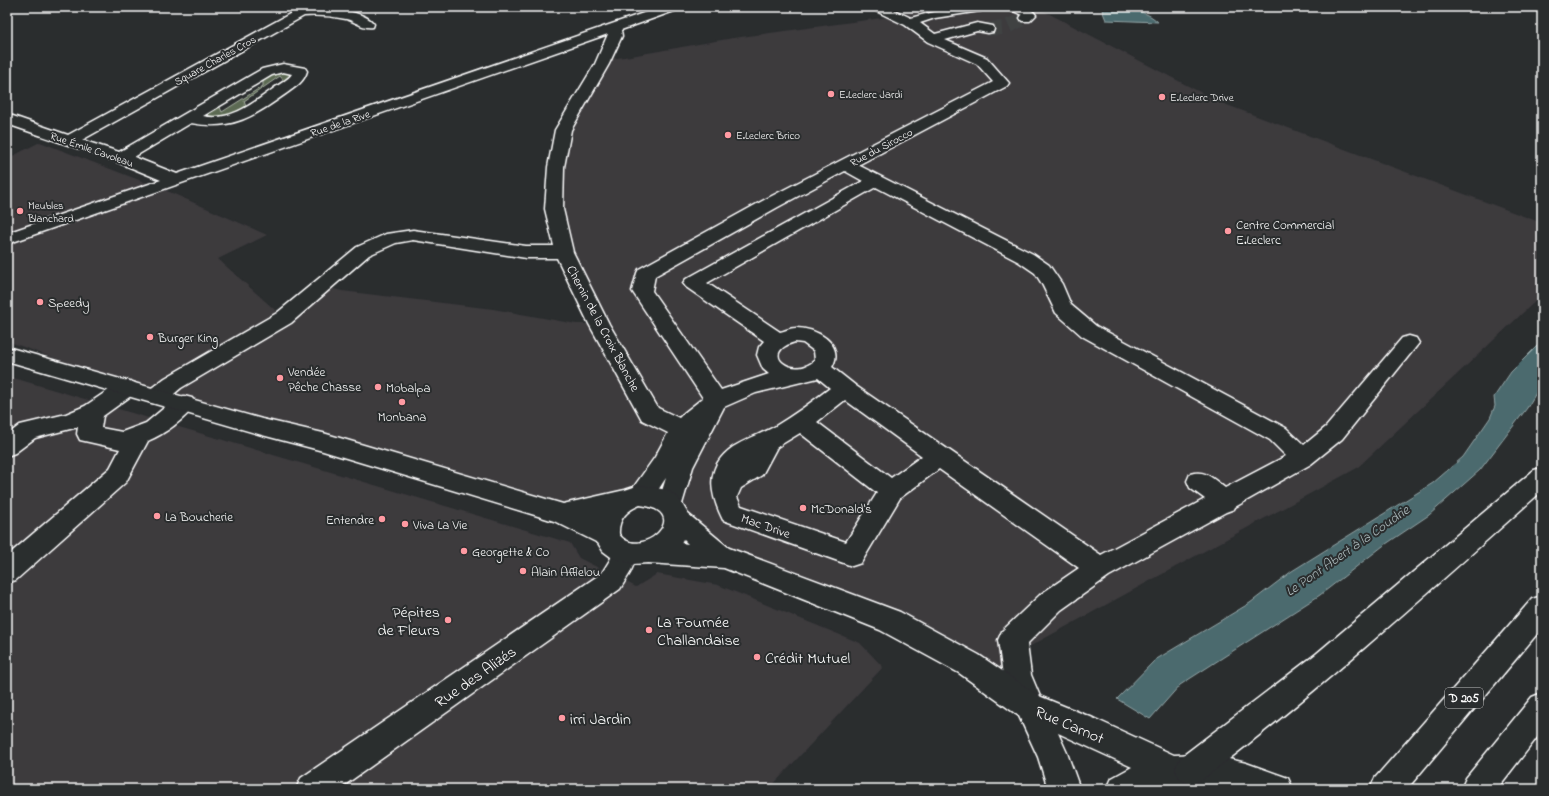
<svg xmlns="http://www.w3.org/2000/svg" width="1549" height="796" viewBox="0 0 1549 796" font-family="'Indie Flower',sans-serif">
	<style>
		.built { fill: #3d3a3e }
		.green { fill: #5b6a52; stroke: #adb4a8 }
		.water { fill: #4c6a6e; stroke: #94a6a8 }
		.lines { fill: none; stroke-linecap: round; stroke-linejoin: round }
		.minor-tunnel { stroke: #3f4243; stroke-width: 14; stroke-dasharray: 14 7; stroke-linecap: butt }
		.minor-casing { stroke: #fff; stroke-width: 3 }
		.major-casing { stroke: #fff; stroke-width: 3 }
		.highway-casing { stroke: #fff; stroke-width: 3 }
		.minor { fill: #2a2d2e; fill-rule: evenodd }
		.major { fill: #2a2d2e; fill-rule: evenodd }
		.highway { fill: #2a2d2e; fill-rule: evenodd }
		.poi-dot { fill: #ff9aa2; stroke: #2a2d2e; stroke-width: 1.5 }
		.labels { text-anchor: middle; stroke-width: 4; stroke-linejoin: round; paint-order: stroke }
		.far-street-label { font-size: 11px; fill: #fff; stroke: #2a2d2e }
		.far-poi-label { font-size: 11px; fill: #fff; stroke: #2a2d2e; text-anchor: start }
		.shield { fill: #2a2d2e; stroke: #bfc0c0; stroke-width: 1 }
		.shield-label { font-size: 12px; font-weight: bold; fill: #fff }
		.poi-label { font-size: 13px; fill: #fff; stroke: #2a2d2e; text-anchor: start }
		.street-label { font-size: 13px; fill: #fff; stroke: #2a2d2e }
		.water-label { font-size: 14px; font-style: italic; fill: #aebcbe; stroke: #2a2d2e }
		.near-poi-label { font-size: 16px; fill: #fff; stroke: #2a2d2e; text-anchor: start }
		.near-street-label { font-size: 16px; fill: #fff; stroke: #2a2d2e }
	</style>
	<rect width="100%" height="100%" fill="#2a2d2e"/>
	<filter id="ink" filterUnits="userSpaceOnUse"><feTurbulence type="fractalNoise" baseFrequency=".025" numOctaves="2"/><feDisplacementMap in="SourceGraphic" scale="8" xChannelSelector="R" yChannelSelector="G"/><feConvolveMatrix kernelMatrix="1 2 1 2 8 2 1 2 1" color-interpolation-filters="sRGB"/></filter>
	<g filter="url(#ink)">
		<g class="built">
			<polygon points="941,7 1036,7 1219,102 1542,223 1542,295 1357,468 1014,655 1017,675 969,664 725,557 664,499 563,514 157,396 7,341 7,159 40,142 165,190 267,235 218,259 284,318 322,286 342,291 493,309 576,324 598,324 554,209 563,130 604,60 631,56 733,38 882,18"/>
			<polygon points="7,376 570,543 579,558 636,587 657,574 718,585 860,643 883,667 769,789 7,789"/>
		</g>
		<path class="green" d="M281,71l13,3 -9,8 -5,-6 -36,25 3,9c-10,6 -29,12 -40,5l2,-4 10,-6 3,7 41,-26v-7z"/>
		<g class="water">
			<path d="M1102,10c19,0 41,-3 56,12l-52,-2z"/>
			<polygon points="1542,341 1542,383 1527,408 1480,470 1429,515 1383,546 1320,595 1180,685 1150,719 1117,699 1155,660 1250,603 1292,571 1433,483 1463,457 1490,418 1495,406 1494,397 1511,372"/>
		</g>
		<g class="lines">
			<polyline class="minor-tunnel" points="988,29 1004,28 1026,18"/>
			<defs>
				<g id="minor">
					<path d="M661,7h18l-2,3 -56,20 1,6 -13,28 -38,66 -7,37 -1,42 10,43 36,72 49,84 21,10 5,-5 19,-15 -71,-107 5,-18 2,-4 127,-70 227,-117 -16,-18 -49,-22 -23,-17 -31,-15 -2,-3h16l23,11c26,-8 48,-11 75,-11l-2,3 -4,1 -45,7 -15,5 15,11 42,-11 16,3 1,3 -1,3 -5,1 -11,-2 -32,9 42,18 22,25 -2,3 -149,79 175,89 16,11 13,19 9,21 25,21 190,102 18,17 22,-18 76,-89 7,-2 7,2 3,5 -77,96 -31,25 -76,43 -1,2 -8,3 -117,64 -48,34 -34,34 4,31 13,31 -5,10 -10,4 -10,-4 -16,-41 -5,-35 4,-9 39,-37 38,-26 -140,-99 -39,29 -39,65 -9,3 -129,-46c-13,-26 -19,-53 10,-73 13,-8 28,-13 41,-20 20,-12 38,-25 56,-39l-12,-10 -62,15 -32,14 -31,60 -11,37 -3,7 -9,3 -9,-3 -3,-7 8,-26c-10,14 -15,30 -35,24l-3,-7 27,-38 13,-24 -26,-13 -53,-96 -32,-66h-31l-113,-18 -17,3 -27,12 -78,68 -110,65c-11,9 -18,18 -32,14l-3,-6 3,-6 16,-12 112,-65 80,-66 29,-13 27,-4 113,16h28l-9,-37 3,-42 7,-37 40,-66 13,-30 -601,210v-11l154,-53 -46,-19 -108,-37v-10l61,21 229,-125c17,-4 66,-2 77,14l-1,3c-10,2 -18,-6 -27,-8 -14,-3 -28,-4 -42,-3l-222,124 37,12 143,-83 21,-5 22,4 2,3c-3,11 -12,16 -20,22 -33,23 -54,38 -96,30l-57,34 43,17zM283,72l9,2c-4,6 -13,10 -19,15 -21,15 -43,33 -70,27l69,-41zM845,171l18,10 -177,98 -3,4 3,4 78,54 -5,6 -2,8 6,14 6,5 -48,16 -69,-99 3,-15 123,-69zM876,187l143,75 16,11 7,11 14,29 26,23 188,104 16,16 -61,32c-12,-9 -19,-19 -35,-14l-3,7 3,7 15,11 -104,56 -245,-169 -24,-19c14,-23 -17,-40 -37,-39 -5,0 -10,3 -15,4l-73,-49zM795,342l8,1 11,8 1,9c-21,21 -58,-7 -20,-18zM845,400l77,56 -31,22 -74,-56zM800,433l77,60 -31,49 -105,-36 -4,-9 4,-9 21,-13 15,-28z"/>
					<path d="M1009,7c10,0 21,-1 27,8l-6,6h-8l-2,-3 2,-3 -11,-5z"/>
					<path d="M127,380l8,3 3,5 -3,5 -32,23 -2,12 21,4 24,-9 30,-25 8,-2 8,2 3,6c-9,15 -31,30 -47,37l-22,41 -110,98 -9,3v-27l103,-88 10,-19 -40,-9 -3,-6 1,-7 -43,11 -20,15 -8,3v-21l13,-10 46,-11 19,-8 34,-23z"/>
					<polygon points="626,541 635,544 639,552 630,573 620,589 339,789 296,789 301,778 602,573 610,560 617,544"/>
				</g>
				<path id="major" d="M7,347l255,72 61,14 240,71 62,-14 15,-5 27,5 11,7 10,17 41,34 171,64 79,43 60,41 54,22 81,37 27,-1 15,2 30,7 42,15 5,11h-66l-26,-4h-15l-26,4h-53l5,-11 20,-11 -74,-34 9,20 13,36h-32l-10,-32 -19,-41 -60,-43 -79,-43 -156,-62 -76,-5 -14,1 -13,-3 -10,-4 -8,-6 -5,-8 -44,-22 -16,-5 -215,-65 -61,-16 -255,-74zM640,505c57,7 -2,58 -21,29 -1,-15 8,-24 21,-29zM683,539l5,5 -7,-1z"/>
				<g id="highway">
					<path d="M1542,468v23c-111,99 -222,199 -340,289l-11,5 -11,-5 -5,-11 5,-11 136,-104 218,-184z"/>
					<polygon points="1542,596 1542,628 1407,789 1370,789 1375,778 1532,599"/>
					<polygon points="1542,693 1542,731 1497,789 1461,789 1466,778 1532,697"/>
				</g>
			</defs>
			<use href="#minor" class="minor-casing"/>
			<use href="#major" class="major-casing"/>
			<use href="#highway" class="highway-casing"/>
			<use href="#minor" class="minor"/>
			<use href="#major" class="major"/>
			<use href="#highway" class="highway"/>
		</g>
	</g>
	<g class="poi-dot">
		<circle cx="831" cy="94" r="4"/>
		<circle cx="1162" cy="97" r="4"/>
		<circle cx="728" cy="135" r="4"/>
		<circle cx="20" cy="211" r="4"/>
		<circle cx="1228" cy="231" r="4"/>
		<circle cx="40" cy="302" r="4"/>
		<circle cx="150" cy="337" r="4"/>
		<circle cx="280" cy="378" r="4"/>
		<circle cx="378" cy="387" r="4"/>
		<circle cx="402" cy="402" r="4"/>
		<circle cx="803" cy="508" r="4"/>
		<circle cx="157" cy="516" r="4"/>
		<circle cx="382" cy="519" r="4"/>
		<circle cx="405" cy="524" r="4"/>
		<circle cx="464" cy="551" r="4"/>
		<circle cx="523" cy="571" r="4"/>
		<circle cx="448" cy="620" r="4"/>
		<circle cx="649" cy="630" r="4"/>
		<circle cx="757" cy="657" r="4"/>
		<circle cx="562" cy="718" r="4"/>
	</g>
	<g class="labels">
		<g class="far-street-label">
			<text transform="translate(215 60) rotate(-29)" y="4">Square Charles Cros</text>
			<text transform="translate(340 123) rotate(-19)" y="4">Rue de la Rive</text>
			<text transform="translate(881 147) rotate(-28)" y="4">Rue du Sirocco</text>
			<text transform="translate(92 149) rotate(19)" y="4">Rue Émile Cavoleau</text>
		</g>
		<g class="far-poi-label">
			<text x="839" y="98">E.Leclerc Jardi</text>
			<text x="1170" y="101">E.Leclerc Drive</text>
			<text x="736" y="139">E.Leclerc Brico</text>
			<text x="28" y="209">Meubles<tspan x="28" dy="13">Blanchard</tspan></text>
		</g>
		<rect class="shield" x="1445" y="688" width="38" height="20" rx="3"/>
		<g class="shield-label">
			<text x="1464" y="702">D 205</text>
		</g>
		<g class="poi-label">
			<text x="1236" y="229">Centre Commercial<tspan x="1236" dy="15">E.Leclerc</tspan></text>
			<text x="48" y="307">Speedy</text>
			<text x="158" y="342">Burger King</text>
			<text x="288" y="376">Vendée<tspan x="288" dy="15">Pêche Chasse</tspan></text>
			<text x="386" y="392">Mobalpa</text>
			<text x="402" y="421" text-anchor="middle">Monbana</text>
			<text x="811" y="513">McDonald's</text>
			<text x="165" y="521">La Boucherie</text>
			<text x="374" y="524" text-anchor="end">Entendre</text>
			<text x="413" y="529">Viva La Vie</text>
			<text x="472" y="556">Georgette &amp; Co</text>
			<text x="531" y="576">Alain Afflelou</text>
		</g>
		<g class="street-label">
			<text transform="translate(604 328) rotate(62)" y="5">Chemin de la Croix Blanche</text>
			<text transform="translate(766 525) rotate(19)" y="5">Mac Drive</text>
		</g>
		<g class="water-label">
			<text transform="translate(1347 550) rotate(-35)" y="5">Le Pont Abert à la Coudrie</text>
		</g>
		<g class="near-poi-label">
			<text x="440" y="617" text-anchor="end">Pépites<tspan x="440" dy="18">de Fleurs</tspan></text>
			<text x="657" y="627">La Fournée<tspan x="657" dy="18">Challandaise</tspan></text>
			<text x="765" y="663">Crédit Mutuel</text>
			<text x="570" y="724">irri Jardin</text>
		</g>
		<g class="near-street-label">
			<text transform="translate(475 676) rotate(-35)" y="6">Rue des Alizés</text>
			<text transform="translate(1070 724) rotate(23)" y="6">Rue Carnot</text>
		</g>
	</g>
	<rect width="1549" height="796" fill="none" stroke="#2a2d2e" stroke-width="24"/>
	<rect x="12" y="12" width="1525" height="772" fill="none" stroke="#fff" stroke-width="1.5" filter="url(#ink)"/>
</svg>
